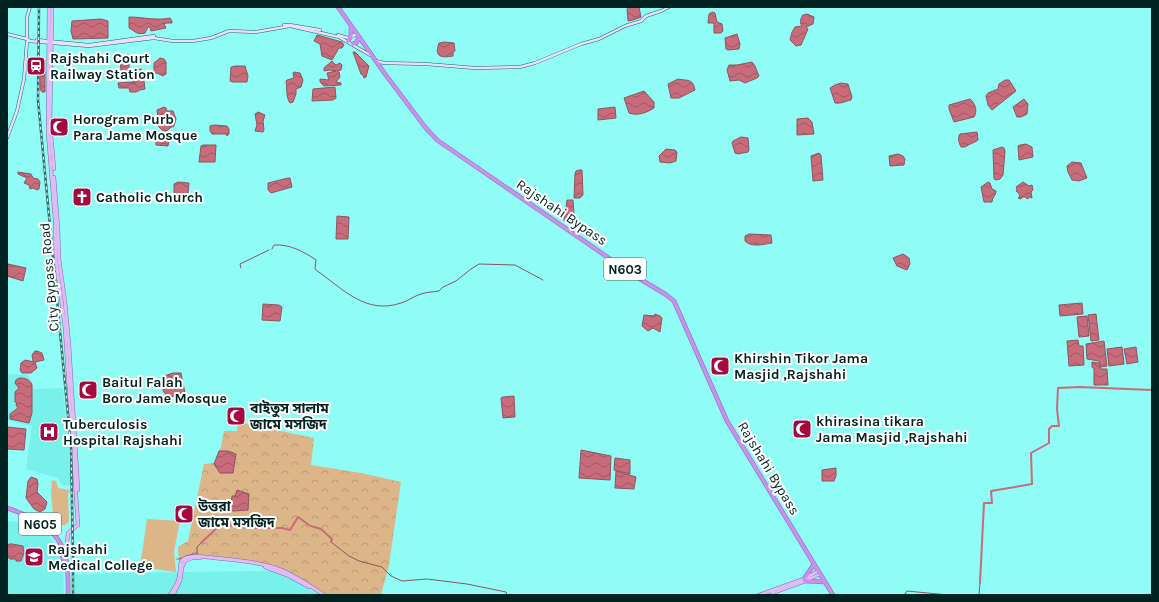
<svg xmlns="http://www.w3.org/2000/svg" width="1159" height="602" viewBox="0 0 1159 602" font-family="Karla,'Noto Sans Bengali',sans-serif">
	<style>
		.built { fill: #77f1ea }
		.green { fill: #dcb588 }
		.forest { fill: url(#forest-crowns) }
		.water { fill: url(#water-waves); stroke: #8c555f }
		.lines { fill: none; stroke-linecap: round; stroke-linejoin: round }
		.stream { stroke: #8c555f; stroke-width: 1 }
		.canal { stroke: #c86b7a; stroke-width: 2 }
		.secondary-casing { stroke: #096d69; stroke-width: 3.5 }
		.primary-casing { stroke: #836aa7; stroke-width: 4 }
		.highway-casing { stroke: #836aa7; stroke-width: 4.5 }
		.secondary { stroke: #efdefa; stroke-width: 2.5 }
		.primary { stroke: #dfbcf5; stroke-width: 3 }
		.highway { stroke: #c990ef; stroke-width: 3.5 }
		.rail-casing { stroke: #326d6a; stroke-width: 2.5 }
		.rail { stroke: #fff; stroke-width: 1; stroke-dasharray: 3; stroke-linecap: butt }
		.labels { text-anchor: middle; stroke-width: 4; stroke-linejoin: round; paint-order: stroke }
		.shield { fill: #fff; stroke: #4c6463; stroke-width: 1 }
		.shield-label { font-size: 13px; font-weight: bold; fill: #002220 }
		.poi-label { font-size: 14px; font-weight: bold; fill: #002220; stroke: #fff; text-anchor: start }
		.street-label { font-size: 14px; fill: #002220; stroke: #fff }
	</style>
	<defs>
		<pattern id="forest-crowns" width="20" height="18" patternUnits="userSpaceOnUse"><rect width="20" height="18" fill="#dcb588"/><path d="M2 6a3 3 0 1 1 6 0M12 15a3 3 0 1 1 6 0" fill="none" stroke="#bb9b75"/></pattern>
		<pattern id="water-waves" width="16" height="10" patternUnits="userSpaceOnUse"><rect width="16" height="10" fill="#c86b7a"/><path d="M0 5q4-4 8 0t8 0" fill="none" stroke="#a05864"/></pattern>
	</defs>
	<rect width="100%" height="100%" fill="#90fcf6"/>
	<g class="built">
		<polygon points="7,374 28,375 29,380 32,382 32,389 63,388 72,486 62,485 58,478 26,469 32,426 7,420"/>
		<polygon points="7,521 37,524 48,534 58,551 63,564 64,595 7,595"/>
		<polygon points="265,571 277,571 319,595 74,595 75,575 116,573"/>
	</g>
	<g class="green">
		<polygon points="52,480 56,481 58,488 70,490 68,494 69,522 65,525 62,525 57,527 54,524 51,493"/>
		<polygon points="147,519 180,521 174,551 176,572 140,567"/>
	</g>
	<polygon class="forest" points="239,422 314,438 311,465 361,473 401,482 389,565 381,595 325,595 271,566 200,555 183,558 179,563 178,547 188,541 204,464 214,463 221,447 224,431 237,431"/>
	<g class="water">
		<polygon points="630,7 639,7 641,17 633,20 628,21 627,9"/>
		<polygon points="712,12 715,13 717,22 722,24 723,31 721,33 714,33 714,23 708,23 709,14"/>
		<path d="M807,14l7,3 -1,7 -7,3 2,2 -7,16 -5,1 -6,-6 2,-8 3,-5 7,-1c-3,-4 -1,-8 1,-11z"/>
		<path d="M129,17c13,0 28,4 41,1l2,3v2h-5l-3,1 2,4 -15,3 -1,-4h-2l-3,6c-8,2 -9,-1 -16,-5z"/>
		<polygon points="101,19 108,21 108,38 73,39 71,31 72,21"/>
		<polygon points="737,34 740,44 739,49 728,50 726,49 725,38"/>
		<polygon points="317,35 342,42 344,45 342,48 339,48 332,60 322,56 320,44 314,41"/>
		<path d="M444,42l10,1 1,8 -2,1v4c-12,2 -19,1 -14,-13z"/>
		<polygon points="353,52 355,52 369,66 366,77 364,78 363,75 361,74"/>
		<polygon points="127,54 131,56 132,58 129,61 129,71 135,72 136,78 136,71 131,71 141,69 143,75 141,76 140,79 144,81 145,89 140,90 136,92 130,92 129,88 119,88 118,83 131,82 134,84 136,82 136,78 134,83 133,83 131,76 123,77 121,71 120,61 126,57"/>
		<polygon points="160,58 164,59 166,62 166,74 163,76 157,73 154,74 154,63"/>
		<polygon points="40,60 45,60 45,92 42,92 40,89"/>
		<polygon points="332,61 336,65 340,63 342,65 341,70 337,71 339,72 340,77 336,82 341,83 341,85 324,86 320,82 320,79 329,80 327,73 336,71 330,70 324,71 324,68"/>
		<polygon points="752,62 755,66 759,76 757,78 745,83 739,80 730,81 727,70 729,65 737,65"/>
		<polygon points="235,66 245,66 248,76 247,82 233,82 230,81 231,67"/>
		<path d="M294,72l6,1 3,7 -2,7 -5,2v5l-3,8 -3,1c-4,-5 -3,-15 -4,-22l1,-1 7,-2 -1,-5z"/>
		<path d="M678,79c9,2 15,-1 17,11l-16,8h-8l-3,-14z"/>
		<polygon points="1005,80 1009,80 1016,91 992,110 988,105 986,96 988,93 998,89 999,84"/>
		<path d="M841,83l7,1 4,13 -1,3c-6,1 -9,4 -16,3l-5,-15 5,-3z"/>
		<polygon points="335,87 336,98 333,100 312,101 313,89"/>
		<path d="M644,91l10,11v6c-8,5 -16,8 -25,5l-5,-15z"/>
		<path d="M970,99c5,4 8,12 4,18l-20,5 -5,-13v-4z"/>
		<polygon points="1024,99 1028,104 1027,114 1021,117 1017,117 1013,107"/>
		<polygon points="164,107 166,108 167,111 173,111 176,119 174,126 170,128 167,131 162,130 155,123 158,119 157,110"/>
		<polygon points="615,107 616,118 598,120 598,109"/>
		<polygon points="258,112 265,115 263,121 264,130 263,132 255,131 257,125 255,114"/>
		<polygon points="808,118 812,122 814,134 797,135 797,119"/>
		<polygon points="215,125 227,126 229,129 229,134 227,136 226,134 212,134 210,131 210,126"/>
		<polygon points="159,132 167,132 170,135 168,146 156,145 156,133"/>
		<path d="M977,132l1,8c-4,3 -9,4 -13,7h-4c-2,-4 -4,-9 -1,-13z"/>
		<polygon points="741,137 748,138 749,150 748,152 738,154 735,153 732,143 733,141"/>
		<polygon points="1026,144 1032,147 1033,157 1019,160 1018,146 1020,145"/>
		<polygon points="203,145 216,145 215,162 199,162 201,146"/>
		<polygon points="1002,147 1004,148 1005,151 1003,175 1000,179 996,180 994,179 993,150"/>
		<polygon points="666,149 675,150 677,152 676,161 670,163 660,162 659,156"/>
		<polygon points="819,153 821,155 823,180 813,181 811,156"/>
		<polygon points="898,154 903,156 905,159 904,165 890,166 889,156"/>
		<polygon points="1072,162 1081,163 1087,178 1079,181 1072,180 1068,172 1067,166"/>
		<polygon points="579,170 582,170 583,195 580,198 574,198 575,174 576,171"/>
		<polygon points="18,172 31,174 33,178 38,179 40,182 39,189 37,190 33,188 30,189 29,185 24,183 27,178 18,174"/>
		<polygon points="288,178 290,178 292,187 271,193 268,190 268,183"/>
		<polygon points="178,182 189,183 188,193 181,195 174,195 174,184"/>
		<path d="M988,182l2,1 2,6 4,2c0,5 -4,6 -4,11h-8l-3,-15z"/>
		<polygon points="1023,182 1029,186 1032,185 1033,190 1031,192 1032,198 1030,197 1027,199 1026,197 1022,197 1021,199 1018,198 1020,196 1018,192 1017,192 1016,191 1017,189 1016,187"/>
		<polygon points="567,200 573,200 574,214 572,224 564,221"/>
		<polygon points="337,216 349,217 348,239 336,239"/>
		<path d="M749,234l22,1 1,8c-8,1 -20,5 -27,-2v-5z"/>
		<polygon points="903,254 909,258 910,264 907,270 897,266 893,258"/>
		<polygon points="8,264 26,268 23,281 7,276"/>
		<polygon points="1082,303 1083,314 1060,316 1059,305"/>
		<polygon points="263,304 279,305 282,307 280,321 262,320"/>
		<polygon points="655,314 660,316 662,318 660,332 653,328 648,331 642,326 644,315 654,316"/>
		<polygon points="1096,314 1099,340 1091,341 1088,315"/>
		<polygon points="1087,316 1089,336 1079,337 1077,317"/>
		<polygon points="1078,340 1079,346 1083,346 1084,365 1069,366 1067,341"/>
		<polygon points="1104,341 1107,366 1101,367 1099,361 1087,359 1086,344"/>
		<polygon points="1122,347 1124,364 1109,366 1107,349"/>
		<polygon points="1136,347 1138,362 1127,364 1124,349"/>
		<polygon points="35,351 37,351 42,353 44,360 35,362 37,368 31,373 22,373 20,370 21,363 25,360 34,362 33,361 32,355"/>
		<polygon points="1092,362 1099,363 1101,369 1107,369 1108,385 1094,385 1094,369 1092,367"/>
		<polygon points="173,373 181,373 185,393 179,396 168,397 163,391 164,376"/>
		<path d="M19,378c6,0 11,1 13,7v28l-3,10 -19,-4v-5l8,-6 -2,-3 1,-2 -2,-1v-10l4,-4 -4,-5 1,-3z"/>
		<polygon points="514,396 515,417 503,418 501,398 503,397"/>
		<polygon points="7,427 26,429 24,450 7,449"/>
		<polygon points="581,450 611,456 610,480 579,478"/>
		<polygon points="219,451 228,451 236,454 233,473 220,473 214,464"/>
		<polygon points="615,458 630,460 630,474 614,470"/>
		<polygon points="836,468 836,476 834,481 822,481 822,470"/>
		<polygon points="616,471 636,477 634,489 615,488"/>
		<polygon points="31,477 37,479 38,484 37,492 47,502 45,509 40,512 34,509 26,498 28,481"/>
		<polygon points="237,490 249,494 248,510 233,511 231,510 232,496 235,496"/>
		<polygon points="9,544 12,544 23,546 24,553 21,561 16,561 16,559 10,559 7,556 7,548"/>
	</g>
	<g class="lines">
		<g class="stream">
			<path d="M272,249l2,-4c15,-1 29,6 42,15l-1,9 1,1c27,19 50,45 85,33 7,-2 13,-7 20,-9 6,-2 12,-2 18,-3l4,-4 13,-6 15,-12 8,-5 36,1 28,15"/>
			<polyline points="241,268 240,264 269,250"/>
			<polyline points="310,526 311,526"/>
			<polyline points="331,542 349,556 359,561 382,567 391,576 402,581 427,579 467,584 506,592 507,595"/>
			<polyline points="194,554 197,554 197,547 201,543"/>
			<polyline points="190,555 193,554"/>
			<polyline points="186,556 189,555"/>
			<polyline points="177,559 178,559"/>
			<polyline points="179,559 185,557"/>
			<polyline points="902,595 905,594 907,591 948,595"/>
			<polyline points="979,595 980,583"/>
		</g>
		<g class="canal">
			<polyline points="1057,409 1058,388 1079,387 1152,390"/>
			<polyline points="220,524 248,528"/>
			<polyline points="311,526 321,529 332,539 331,542"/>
			<polyline points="249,528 282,528 290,530 298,517 309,525"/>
			<polyline points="201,543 219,526"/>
			<polyline points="980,583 984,503 992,503 991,491 1032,484 1031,453 1049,443 1049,429 1052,426 1059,426 1057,409"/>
		</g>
		<defs>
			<g id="secondary">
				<polyline points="284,25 290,25 320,30"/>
				<polyline points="7,34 27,39"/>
				<polyline points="338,35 348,38 357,34"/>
				<polyline points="37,40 89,45 154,36"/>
				<polyline points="29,41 89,46 154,38 173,41 193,41 211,38 229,31 256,32 290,26 339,37 370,55"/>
				<polyline points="376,61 384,63 426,64 475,68 520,67 535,63 581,44 599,39 625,26 641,21 646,16 661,11 669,7"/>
				<polyline points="7,138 17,111 24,79 27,42 29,40 27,39 27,17 30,7"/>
			</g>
			<g id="primary">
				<polyline points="49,7 48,132 55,219 56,260 65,328 78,525"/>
				<polyline points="52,7 50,124 54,169"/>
				<polyline points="54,177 58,229 59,259 65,302 69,345 78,490"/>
				<polyline points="65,556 66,552 68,533 78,525"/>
				<polyline points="265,567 287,575 309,587"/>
				<polyline points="772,593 805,581 820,574"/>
				<path d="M170,595c3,-5 8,-11 9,-18 3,-15 -3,-19 17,-21 26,3 55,4 80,12 17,6 33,17 48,27"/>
				<polyline points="173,595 180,581 182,567 185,561 192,558 200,558"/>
				<polyline points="759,595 804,579 818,571"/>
			</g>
			<g id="highway">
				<polyline points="338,7 385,74 425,127 437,140 635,276 665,294 674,301 727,421 833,595"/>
				<polyline points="348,41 351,35 351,27"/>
				<polyline points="353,44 356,43 359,37"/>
				<path d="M7,508c24,8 51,20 58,47 4,12 3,27 3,40"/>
				<polyline points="60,547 65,566"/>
				<polyline points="804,579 814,564"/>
				<polyline points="805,581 825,582"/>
			</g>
		</defs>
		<use href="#secondary" class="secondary-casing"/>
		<use href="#primary" class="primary-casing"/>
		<use href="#highway" class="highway-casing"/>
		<use href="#secondary" class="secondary"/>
		<use href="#primary" class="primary"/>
		<use href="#highway" class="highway"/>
		<defs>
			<polyline id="rail" points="39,7 38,100 71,447 73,558 73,595"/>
		</defs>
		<use href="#rail" class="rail-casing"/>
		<use href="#rail" class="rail"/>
	</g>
	<defs>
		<symbol id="station-square" viewBox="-11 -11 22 22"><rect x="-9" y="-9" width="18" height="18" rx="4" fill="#a4093f" stroke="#fff"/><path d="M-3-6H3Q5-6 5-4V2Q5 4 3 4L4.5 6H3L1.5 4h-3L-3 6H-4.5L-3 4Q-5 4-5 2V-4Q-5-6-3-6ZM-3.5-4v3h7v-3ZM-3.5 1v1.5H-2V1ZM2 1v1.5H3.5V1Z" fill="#fff"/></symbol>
		<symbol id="mosque-square" viewBox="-11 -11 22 22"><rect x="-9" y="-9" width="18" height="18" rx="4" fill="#a4093f" stroke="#fff"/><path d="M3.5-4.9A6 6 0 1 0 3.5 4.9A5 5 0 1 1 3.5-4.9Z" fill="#fff"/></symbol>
		<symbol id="church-square" viewBox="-11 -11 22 22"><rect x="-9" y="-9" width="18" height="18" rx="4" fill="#a4093f" stroke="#fff"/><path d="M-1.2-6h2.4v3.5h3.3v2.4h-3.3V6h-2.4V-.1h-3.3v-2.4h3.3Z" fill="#fff"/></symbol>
		<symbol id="hospital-square" viewBox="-11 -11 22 22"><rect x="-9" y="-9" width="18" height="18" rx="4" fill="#a4093f" stroke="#fff"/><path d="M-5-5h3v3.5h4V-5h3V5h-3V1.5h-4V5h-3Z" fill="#fff"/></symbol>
		<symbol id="university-square" viewBox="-11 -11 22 22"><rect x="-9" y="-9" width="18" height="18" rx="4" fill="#a4093f" stroke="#fff"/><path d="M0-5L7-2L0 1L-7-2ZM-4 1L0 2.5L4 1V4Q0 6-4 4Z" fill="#fff"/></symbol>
	</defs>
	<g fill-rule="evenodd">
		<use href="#station-square" x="25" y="55" width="22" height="22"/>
		<use href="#mosque-square" x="48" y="116" width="22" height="22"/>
		<use href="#church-square" x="71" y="186" width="22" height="22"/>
		<use href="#mosque-square" x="709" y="355" width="22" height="22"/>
		<use href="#mosque-square" x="77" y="379" width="22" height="22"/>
		<use href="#mosque-square" x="225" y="405" width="22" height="22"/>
		<use href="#mosque-square" x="791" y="418" width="22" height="22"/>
		<use href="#hospital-square" x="38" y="421" width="22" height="22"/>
		<use href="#mosque-square" x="173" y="503" width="22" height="22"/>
		<use href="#university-square" x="23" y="546" width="22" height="22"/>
	</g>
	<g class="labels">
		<g class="shield">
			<rect x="604" y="258" width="42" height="22" rx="3"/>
			<rect x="19" y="513" width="42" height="22" rx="3"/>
		</g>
		<g class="shield-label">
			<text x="625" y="274">N603</text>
			<text x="40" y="529">N605</text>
		</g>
		<g class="poi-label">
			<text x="50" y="63">Rajshahi Court<tspan x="50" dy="16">Railway Station</tspan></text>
			<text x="73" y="124">Horogram Purb<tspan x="73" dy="16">Para Jame Mosque</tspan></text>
			<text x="96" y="202">Catholic Church</text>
			<text x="734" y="363">Khirshin Tikor Jama<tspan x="734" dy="16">Masjid ,Rajshahi</tspan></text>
			<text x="102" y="387">Baitul Falah<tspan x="102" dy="16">Boro Jame Mosque</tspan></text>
			<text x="250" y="413">বাইতুস সালাম<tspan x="250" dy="16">জামে মসজিদ</tspan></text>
			<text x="816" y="426">khirasina tikara<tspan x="816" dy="16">Jama Masjid ,Rajshahi</tspan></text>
			<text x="63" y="429">Tuberculosis<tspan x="63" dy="16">Hospital Rajshahi</tspan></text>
			<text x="198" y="511">উত্তরা<tspan x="198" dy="16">জামে মসজিদ</tspan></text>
			<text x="48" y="554">Rajshahi<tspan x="48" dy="16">Medical College</tspan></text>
		</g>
		<g class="street-label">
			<text transform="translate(562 212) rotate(34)" y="5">Rajshahi Bypass</text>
			<text transform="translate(49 277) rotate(-95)" y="5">City Bypass Road</text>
			<text transform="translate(769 468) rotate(59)" y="5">Rajshahi Bypass</text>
		</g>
	</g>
	<rect width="1159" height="602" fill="none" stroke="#002220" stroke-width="16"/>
</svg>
